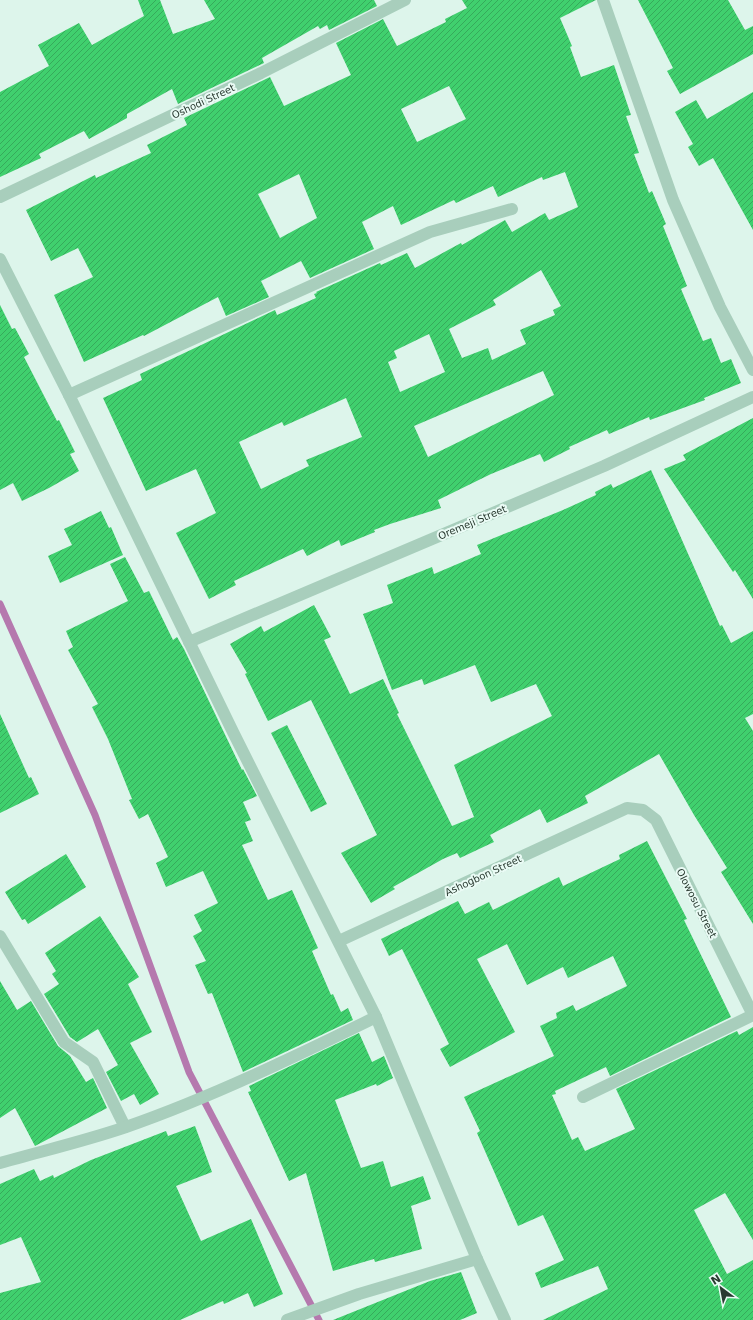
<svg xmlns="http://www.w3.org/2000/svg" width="753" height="1320" viewBox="0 0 753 1320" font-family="'DejaVu Sans',sans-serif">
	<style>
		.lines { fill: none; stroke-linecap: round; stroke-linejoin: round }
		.stream { stroke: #b579ae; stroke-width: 7 }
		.building { fill: url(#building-hatch); fill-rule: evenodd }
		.minor { stroke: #a8cebc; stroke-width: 12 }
		.labels { text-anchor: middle; stroke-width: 4; stroke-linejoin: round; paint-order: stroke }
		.street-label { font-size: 10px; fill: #293a30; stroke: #eafbf5 }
	</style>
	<defs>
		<pattern id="building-hatch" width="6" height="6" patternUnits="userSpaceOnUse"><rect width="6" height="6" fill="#40d06e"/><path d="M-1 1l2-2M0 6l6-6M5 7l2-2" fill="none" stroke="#36aa5b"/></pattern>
	</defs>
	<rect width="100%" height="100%" fill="#ddf5eb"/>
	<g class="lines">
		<polyline class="stream" points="0,604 95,815 189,1072 319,1320"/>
	</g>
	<g class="building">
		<polygon points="138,0 160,0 173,34 215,19 204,0 374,0 377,6 329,30 327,25 320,29 318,26 262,58 264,63 178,104 172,89 127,114 127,118 89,139 84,131 39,154 41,158 0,177 0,92 49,66 38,45 79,23 92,45 144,16"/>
		<path d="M462,0h134l-36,18 12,28 -2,1 11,30 33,-12 17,50 -5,1 13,37 -5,1 15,39 3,-2 14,33 -3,2 24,60 -6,3 22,52 8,-3 10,25 10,-4 10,24 -37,15 1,2 -55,20 -1,-3 -40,17 -2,-4 -38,17 1,2 -26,13 -4,-8 -49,20 -53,26 3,8 -51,16 -16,6 1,2 -34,14 -2,-6 -32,16 -4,-7 -69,32 2,4 -27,14 -33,-66 40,-20 -20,-44 -50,22 -43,-93 39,-18 -2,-6 135,-64 2,5 39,-17 -2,-4 3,-1 -1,-1 64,-29 1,2 26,-12 8,15 46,-25 1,2 43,-25 7,12 33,-19 4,7 29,-13 -13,-35 -22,8 -1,-3 -44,20 -5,-11 -37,17 -2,-3 -53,25 -8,-19 -31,16 12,27 -64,29 -9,-17 -40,20 8,16 -43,19 -8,-19 -74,39 -1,-1 -59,27 -30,-67 39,-18 -15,-29 -27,13 -25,-51 69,-35 1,3 55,-25 -4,-8 40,-20 -3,-7 86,-41 14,29 67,-31 -15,-32 47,-24 14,27 49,-24 -1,-3 22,-11zM449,86l17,33 -49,23 -16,-33zM299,174l18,44 -37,20 -22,-44zM541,270l20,36 -8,4 2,5 -35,15 6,14 -34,16 -4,-12 -26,10 -13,-29 47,-24 -3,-5zM429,334l16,38 -45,20 -12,-30 9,-4 -3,-7zM543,371l11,24 -126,62 -14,-31zM346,398l16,39 -56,23 3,6 -48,23 -22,-47 43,-20 2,4z"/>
		<polygon points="638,0 728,0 745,30 753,26 753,54 680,94 667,71 673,68"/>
		<polygon points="753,92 753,230 713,158 699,166 688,147 693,144 675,112 696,100 707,119"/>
		<polygon points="0,305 12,329 15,328 29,354 24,357 57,421 59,420 75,452 70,454 79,471 49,488 22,501 13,483 0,490"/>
		<polygon points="753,418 753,599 735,570 733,572 664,469 686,460 683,455"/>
		<polygon points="651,470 720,626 722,625 731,643 753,631 753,714 745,718 753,731 753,924 721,872 727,868 694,815 659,754 585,796 588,803 547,823 540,809 490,835 494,842 460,858 457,853 443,859 393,887 395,889 371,903 341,853 377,835 311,700 268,721 245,674 247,673 230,644 261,626 264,632 314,605 331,637 324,640 350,694 383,679 399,713 397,714 452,826 474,817 454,765 552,716 536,684 491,702 475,665 424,685 422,679 392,690 363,614 393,603 387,585 432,567 434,574 481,554 477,545 563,510 596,495 595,492 611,484 613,488"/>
		<polygon points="101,511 109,528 111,527 123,555 60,583 48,556 72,545 64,529"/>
		<polygon points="125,557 144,593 149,591 173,640 177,637 184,649 242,770 243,769 257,796 243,802 251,820 245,822 253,841 242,845 268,900 292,890 318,948 312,951 331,995 333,994 341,1012 348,1008 353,1020 243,1072 212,993 208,994 195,965 206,961 193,936 202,931 194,915 218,903 203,871 166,887 156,863 168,857 148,814 139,819 129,800 132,799 108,739 92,707 98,704 68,650 73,647 66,631 128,601 110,564"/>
		<polygon points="0,714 29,778 31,777 39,794 0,813"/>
		<polygon points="287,725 327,804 311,812 271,733"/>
		<polygon points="647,841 687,919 684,920 731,1017 610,1076 606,1067 555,1091 556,1094 552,1095 572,1140 578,1137 585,1151 635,1129 616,1089 737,1031 739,1035 753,1027 753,1240 725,1193 694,1210 727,1274 753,1260 753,1320 543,1320 608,1289 598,1266 541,1288 535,1273 564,1260 543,1215 518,1226 477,1133 480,1131 464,1097 554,1056 540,1026 557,1018 556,1013 573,1005 576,1011 627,986 613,956 568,978 563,967 527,985 507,944 477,959 515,1032 450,1067 440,1049 449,1044 402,949 389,956 381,939 458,901 465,914 489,902 493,910 559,877 563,886 620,859 619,855"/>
		<polygon points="66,854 86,887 28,924 25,919 22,920 5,892"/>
		<polygon points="100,916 139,977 128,984 152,1032 130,1043 159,1094 140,1105 134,1094 121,1101 106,1072 118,1065 98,1029 77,1042 70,1037 44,994 59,984 52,974 56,971 45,953"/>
		<polygon points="0,981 17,1010 31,1001 58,1046 70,1056 86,1082 93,1078 107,1108 35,1146 15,1108 0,1118"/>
		<polygon points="359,1033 372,1062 384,1056 393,1078 377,1086 376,1084 335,1100 361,1168 383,1161 391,1187 423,1176 431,1199 411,1206 422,1249 375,1262 374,1259 333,1271 306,1173 289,1181 248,1092 251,1091 249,1086"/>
		<polygon points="195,1126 212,1172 176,1186 201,1241 251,1219 283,1294 254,1307 248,1293 224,1304 223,1301 180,1320 0,1320 0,1293 41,1282 21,1237 0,1245 0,1184 34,1169 40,1181 53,1175 54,1178 91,1160 166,1131 168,1136"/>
		<polygon points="461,1272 477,1313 460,1320 333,1320 430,1281"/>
	</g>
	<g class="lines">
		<g class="minor">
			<polyline points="603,0 673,200 720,307 753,370"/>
			<polyline points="0,197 261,73 405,0"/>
			<polyline points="0,259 69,395 233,732 376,1017 477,1259 505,1320"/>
			<polyline points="69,395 430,232 512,209"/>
			<polyline points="189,642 604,466 753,397"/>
			<polyline points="0,936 64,1042 93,1062 125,1127"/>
			<polyline points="339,941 627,808 643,810 656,820 753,1015"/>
			<polyline points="583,1097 753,1015"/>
			<path d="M0,1163c42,-12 85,-22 126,-36 86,-30 168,-70 250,-110"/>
			<polyline points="287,1320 359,1294 477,1259"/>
		</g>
	</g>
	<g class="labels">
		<g class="street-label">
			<text transform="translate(203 101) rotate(-25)" y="4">Oshodi Street</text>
			<text transform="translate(472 522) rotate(-23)" y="4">Oremeji Street</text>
			<text transform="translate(483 875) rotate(-25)" y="4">Ashogbon Street</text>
			<text transform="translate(697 903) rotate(63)" y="4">Olowosu Street</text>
		</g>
	</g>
	<g transform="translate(721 1288) rotate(328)" stroke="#eafbf5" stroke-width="3" paint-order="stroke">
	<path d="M0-3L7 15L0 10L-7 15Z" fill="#293a30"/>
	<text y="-6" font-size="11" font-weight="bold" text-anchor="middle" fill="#293a30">N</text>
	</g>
</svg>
